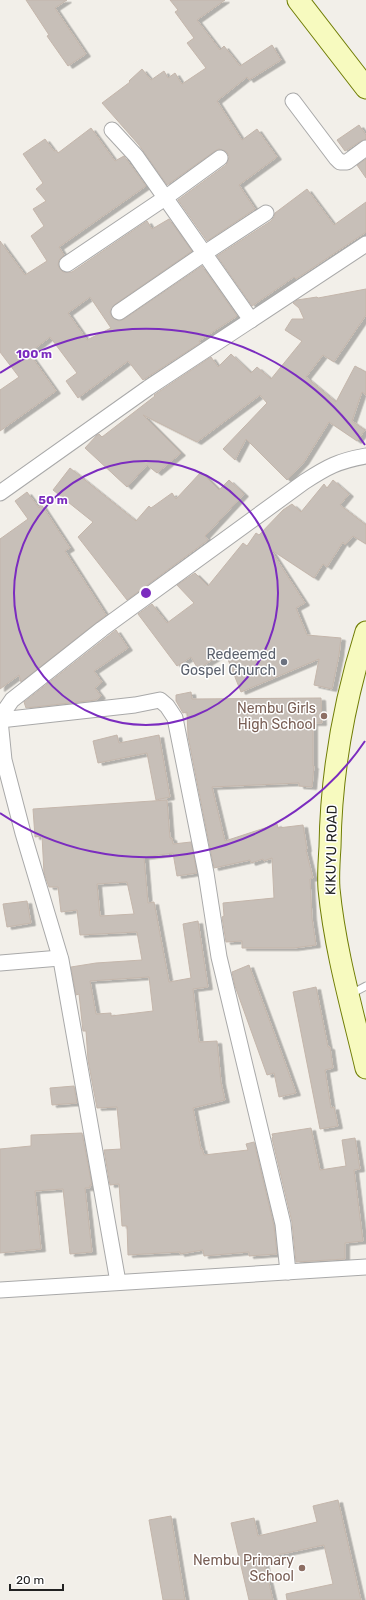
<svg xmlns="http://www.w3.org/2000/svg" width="366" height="1600" viewBox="0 0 366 1600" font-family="Rubik,sans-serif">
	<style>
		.building { fill: #c7bfb8; stroke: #c4b6ab; fill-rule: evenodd; filter: url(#shadow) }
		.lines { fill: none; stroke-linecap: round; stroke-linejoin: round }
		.lane-casing { stroke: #a9a9a9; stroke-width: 9 }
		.street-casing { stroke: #a9a9a9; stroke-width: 17 }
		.secondary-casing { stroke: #707d05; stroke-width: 23 }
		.lane { stroke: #fff; stroke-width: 7 }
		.street { stroke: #fff; stroke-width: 15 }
		.secondary { stroke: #f7fabf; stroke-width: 21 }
		.ring { fill: none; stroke: #7b2cbf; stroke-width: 2 }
		.worship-dot { fill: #6b7280; stroke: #fff; stroke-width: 1.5 }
		.education-dot { fill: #8d6e63; stroke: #fff; stroke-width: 1.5 }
		.labels { text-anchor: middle; stroke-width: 3; stroke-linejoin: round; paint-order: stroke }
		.worship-label { font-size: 14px; fill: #5b616d; stroke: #fff; text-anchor: end }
		.education-label { font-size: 14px; fill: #785e54; stroke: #fff; text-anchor: end }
		.street-label { font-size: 14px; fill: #222; stroke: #fff }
		.centre { fill: #7b2cbf; stroke: #fff; stroke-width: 2 }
		.ring-label { font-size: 12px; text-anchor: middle; font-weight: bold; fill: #7b2cbf; stroke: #fff; stroke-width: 3; stroke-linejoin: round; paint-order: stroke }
	</style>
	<defs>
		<filter id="shadow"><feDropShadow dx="4.5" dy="2.5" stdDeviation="0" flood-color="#0004"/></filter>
	</defs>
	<rect width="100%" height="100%" fill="#f2efe9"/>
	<g class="building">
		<polygon points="26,0 67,0 55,8 86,54 68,66 47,36 49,35"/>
		<polygon points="170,0 225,0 197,20 220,50 224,46 240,66 272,45 281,60 249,80 247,77 217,101 242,140 257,129 277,157 239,185 255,209 207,241 178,200 226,165 229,157 227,152 219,149 215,151 167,185 139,145 102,103 130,82 129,81 142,69 151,80 164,71 168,78 175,73 182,84 206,68 187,43 194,38 175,12 178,10"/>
		<polygon points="359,125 366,135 366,139 361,141 345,151 337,140"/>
		<path d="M91,128l24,33 9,-5 22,30 -87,61 5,8 -5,5 -1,5 2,4 3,3h9l75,-51 5,8 17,-10 23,32 -78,54 -4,7 2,5 7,4 5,-2 78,-53 35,50 -38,25 1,2 -57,37 -15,-19 -50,37 -12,-17 11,-8 -27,-36 -21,16 27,38 -56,40v-41l19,-13 -19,-25v-111l25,34 22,-14 -16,-25 13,-10 -11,-17 13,-8 -10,-12 7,-6 -20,-29 22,-15 9,12 2,-1 2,3zM90,297l21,31 -24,12 -19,-27z"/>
		<polygon points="366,159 366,178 357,165"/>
		<polygon points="307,189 334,225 366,202 366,232 296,279 294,277 252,306 217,256 271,221 274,217 275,213"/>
		<polygon points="366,289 366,315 334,362 323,355 306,377 336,402 355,366 366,372 366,395 362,392 352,421 365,430 357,441 329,422 304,462 287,480 246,439 235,460 223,449 267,403 260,395 197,442 143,415 181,453 157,473 147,465 127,487 85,448 97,435 99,434 102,437 155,396 154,395 211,357 218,367 231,354 251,373 257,367 271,379 302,341 285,330 292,319 304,319 299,308 293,303 297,300 317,297 318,298"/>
		<polygon points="70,468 136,521 149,506 151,508 172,493 176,499 201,472 219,490 229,480 244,494 205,536 208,540 127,600 78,537 93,522 53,490"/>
		<polygon points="333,480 349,494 340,505 366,525 366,544 353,536 345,545 343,542 327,567 323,564 314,578 270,549 305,603 296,608 307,635 341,638 339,655 332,689 314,685 319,659 241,692 225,652 198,669 191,657 177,666 138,614 152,604 167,623 194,603 177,585 195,573 208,586 243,543 247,546 256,533 259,535 283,510 292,504 301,512 324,484 327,488"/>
		<polygon points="27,492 39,508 41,504 70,548 65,551 106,615 21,682 19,675 0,689 0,539 28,519 15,501"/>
		<polygon points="116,630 128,648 94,671 102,682 95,688 101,696 96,700 26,708 24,702"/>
		<polygon points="191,692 192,699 321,698 322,723 313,723 313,766 314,766 312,787 299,786 299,783 212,787 225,841 277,824 278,828 303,825 307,849 306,850 313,878 310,879 312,918 316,945 294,948 242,948 242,941 226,942 222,917 224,916 223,903 274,898 272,858 264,861 263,859 251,863 250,860 214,868 188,736 187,712 183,713 176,701 176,695"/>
		<polygon points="117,735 119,743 159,735 170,797 156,800 147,753 98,763 93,741"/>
		<path d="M167,800l3,38h2l1,6 18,-2 6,31 -20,3 -4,-23 -29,4 4,46 6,-1 15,80 22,-4 -8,-54 15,-3 10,66 -15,2 6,53 18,-1 4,41 4,18 -32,8 8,41 1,-1 2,7 44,-5 -2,-6 8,-2 20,84 3,28 -28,2v-4l-45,4 -1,-6 -23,4v-2l-52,3 -1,-29h-5l-3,-42 -9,1 -6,-35 17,-1 -4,-42 -20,1 -9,-48 -2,-29h-3l-4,-37 -3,1 -5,-28 25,-4 46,-3 -5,-28 -57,3 -3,-25 -16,2 -3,-25h-9l-5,-14 -2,-37 -7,1 -2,-28zM127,882l7,32 -34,2 -3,-32zM149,977l4,34 -42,5v-3l-15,1 -6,-33z"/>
		<polygon points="27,901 31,923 7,927 3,904"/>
		<polygon points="249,965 287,1068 296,1093 279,1097 274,1073 267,1075 235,986 232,972"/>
		<polygon points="316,987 328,1047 330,1047 333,1068 325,1070 331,1108 334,1107 338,1126 320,1129 293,992"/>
		<polygon points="74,1086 77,1103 52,1105 50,1088"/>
		<polygon points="311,1128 320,1170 346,1166 342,1140 355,1138 360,1169 354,1170 363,1241 345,1243 345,1259 296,1262 292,1222 272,1138 273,1137 272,1134"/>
		<polygon points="82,1133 92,1185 90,1185 90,1188 85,1188 92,1252 70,1254 63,1189 35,1191 41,1249 0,1253 0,1149 31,1146 31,1135"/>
		<polygon points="338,1500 361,1600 287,1600 286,1594 333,1584 324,1545 263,1558 273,1600 249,1600 231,1523 254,1518 258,1536 317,1522 313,1506"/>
		<polygon points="171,1516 185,1600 163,1600 149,1520"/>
	</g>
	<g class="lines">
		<defs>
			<polyline id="lane" points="349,995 366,986"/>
			<g id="street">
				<polyline points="293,101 336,158 340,162 347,162 366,148"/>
				<polyline points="112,130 136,156 251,320"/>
				<polyline points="67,264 165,198 220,158"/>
				<polyline points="119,312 205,253 266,213"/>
				<polyline points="0,493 148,388 366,244"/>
				<path d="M0,713h3l9,-13 90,-71 202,-147c23,-15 34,-21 62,-26"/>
				<polyline points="3,713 0,720 4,760 23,833 61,960 118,1282"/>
				<polyline points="0,720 135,705 160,700 167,706 175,718 206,873 219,957 283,1224 288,1272"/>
				<polyline points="0,963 60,958"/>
				<polyline points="0,1290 366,1267"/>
			</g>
			<g id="secondary">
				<polyline points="298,0 366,88"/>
				<path d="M366,632c-22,70 -35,141 -36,215 -1,14 -2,28 -1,42 6,61 23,120 37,179"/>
			</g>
		</defs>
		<use href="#lane" class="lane-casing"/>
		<use href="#street" class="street-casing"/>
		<use href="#secondary" class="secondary-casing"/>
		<use href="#lane" class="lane"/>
		<use href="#street" class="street"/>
		<use href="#secondary" class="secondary"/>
	</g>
	<g class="ring">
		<circle cx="146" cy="593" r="132"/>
		<path d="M365 741A264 264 0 0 1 0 813M0 373A264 264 0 0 1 365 445"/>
	</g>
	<circle class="worship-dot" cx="284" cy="662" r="4"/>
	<g class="education-dot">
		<circle cx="324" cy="716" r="4"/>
		<circle cx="302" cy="1568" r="4"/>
	</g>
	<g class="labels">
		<g class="worship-label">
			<text x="276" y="659">Redeemed<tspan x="276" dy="16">Gospel Church</tspan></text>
		</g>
		<g class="education-label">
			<text x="316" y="713">Nembu Girls<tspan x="316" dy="16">High School</tspan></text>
			<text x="294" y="1565">Nembu Primary<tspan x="294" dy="16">School</tspan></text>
		</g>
		<g class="street-label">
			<text transform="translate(331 850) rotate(-89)" y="5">KIKUYU ROAD</text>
		</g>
	</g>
	<circle cx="146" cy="593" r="6" class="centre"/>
	<g class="ring-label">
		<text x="34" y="358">100 m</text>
		<text x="53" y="504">50 m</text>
	</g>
	<path d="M10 1584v6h53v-6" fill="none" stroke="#222222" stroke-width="2"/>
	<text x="16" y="1584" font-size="12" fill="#222222" stroke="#ffffff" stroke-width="3" paint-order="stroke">20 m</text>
</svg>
